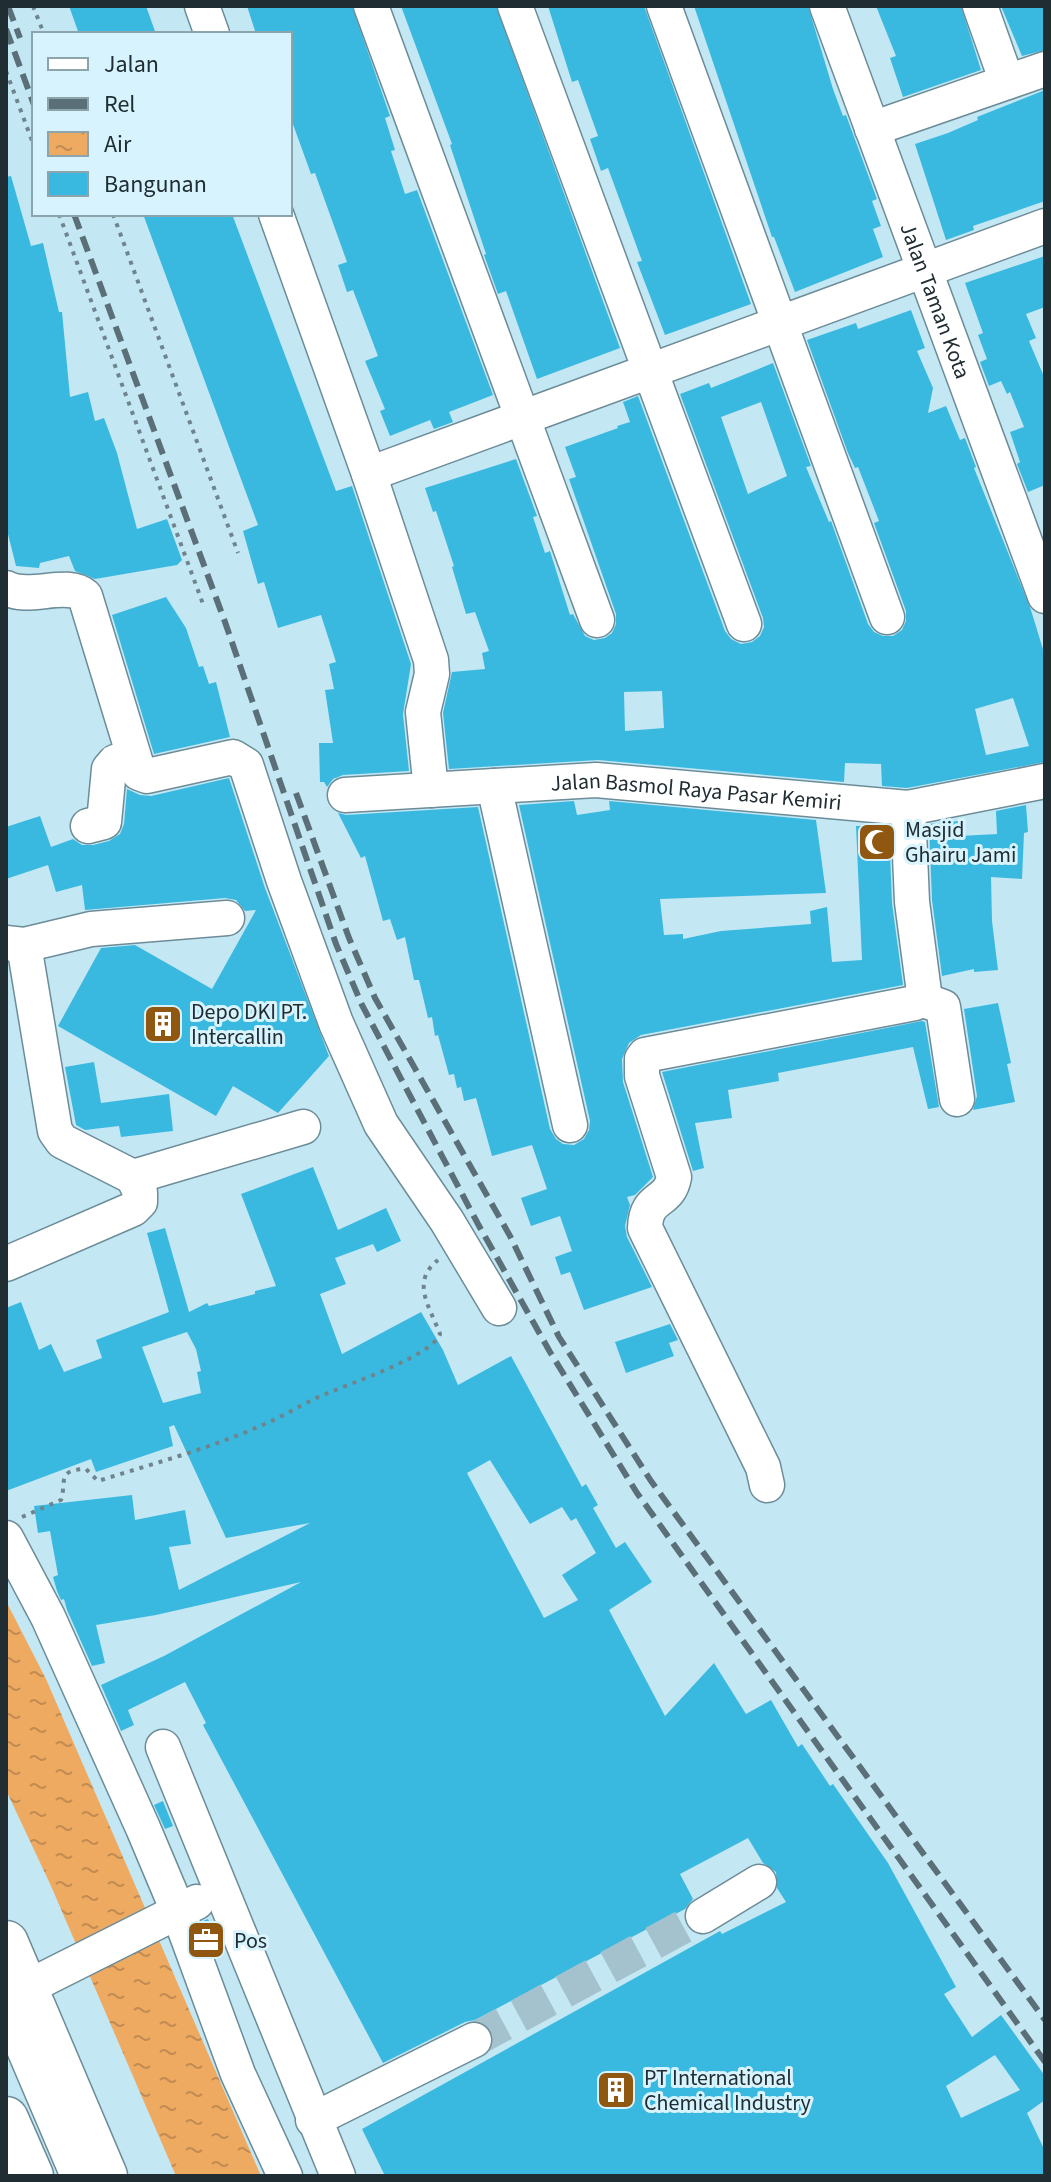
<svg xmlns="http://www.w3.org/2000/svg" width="1051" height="2182" viewBox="0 0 1051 2182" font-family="'Source Sans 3',sans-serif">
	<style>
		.water { fill: url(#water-ripples) }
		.building { fill: #3ab9e0; fill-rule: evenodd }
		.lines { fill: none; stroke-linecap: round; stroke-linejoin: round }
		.minor-tunnel { stroke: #a3c2cd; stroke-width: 34; stroke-dasharray: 34 17; stroke-linecap: butt }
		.minor-casing { stroke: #6c8c98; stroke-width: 37 }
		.highway-casing { stroke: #6c8c98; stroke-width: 47 }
		.path { stroke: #6e858e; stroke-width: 4; stroke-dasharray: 4 6; stroke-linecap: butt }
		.minor { stroke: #fff; stroke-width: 34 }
		.highway { stroke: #fff; stroke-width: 44 }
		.rail { stroke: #5a6f77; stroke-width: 6; stroke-dasharray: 16 8; stroke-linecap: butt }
		.labels { text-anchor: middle; stroke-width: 6; stroke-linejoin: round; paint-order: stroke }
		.street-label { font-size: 22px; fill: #202d32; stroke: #d7f3fd }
		.poi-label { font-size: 22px; fill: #202d32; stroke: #d7f3fd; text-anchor: start }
	</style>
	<defs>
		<pattern id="water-ripples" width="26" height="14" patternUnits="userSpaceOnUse" patternTransform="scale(2)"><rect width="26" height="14" fill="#efaa62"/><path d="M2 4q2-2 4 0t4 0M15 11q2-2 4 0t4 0" fill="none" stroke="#c18b51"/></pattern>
	</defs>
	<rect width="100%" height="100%" fill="#c4e7f4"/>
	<polygon class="water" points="6,1601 46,1679 261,2176 176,2176 51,1886 6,1790"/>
	<g class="building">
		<polygon points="69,6 146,6 156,34 79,34"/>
		<polygon points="247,6 352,6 390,116 385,118 395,150 391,151 405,194 417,190 493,395 449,412 453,422 434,429 430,420 390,436 380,411 385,409 365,361 378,356 353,290 347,292 338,265 347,262 315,173 311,174 290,116 290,34 256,34"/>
		<polygon points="401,6 496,6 620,348 537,379 506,291 498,294 484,255 486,254 450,145 452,144"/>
		<polygon points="548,6 644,6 751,304 665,335 637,262 642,261 608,168 601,171 590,139 598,136 578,80 572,82"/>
		<polygon points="694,6 808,6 833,89 843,116 846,115 877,199 872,201 881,226 873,229 883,257 795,292 774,237 772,237"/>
		<polygon points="876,6 961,6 981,70 903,97 890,58 896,56"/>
		<polygon points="1001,6 1045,6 1045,50 1022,56"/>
		<polygon points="1045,90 1045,201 973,226 974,230 946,240 915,144 948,133 978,120 977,117"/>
		<polygon points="11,176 31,246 43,243 59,312 62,312 70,397 88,392 95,421 104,418 117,453 137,529 167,519 182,560 177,565 95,579 75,571 69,556 40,563 39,568 16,566 6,526 6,177"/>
		<polygon points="143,214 232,214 336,491 352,486 411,664 403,714 409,771 343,775 333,779 327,787 324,782 320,782 319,743 333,743 325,690 334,689 329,664 336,662 321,615 278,628 264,582 258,584 243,531 258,525"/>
		<polygon points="1045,256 1045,307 1026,314 1036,338 1029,341 1045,379 1045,485 1028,492 1017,464 1020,462 1010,432 1024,427 1010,392 1007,394 1001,381 989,386 980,362 987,359 978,335 983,333 965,283"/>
		<path d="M911,310l14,38 -8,3 16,37 -5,25 18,-7 14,34 5,-2 11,29 -2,1 57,142 14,46v106l-138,26 -25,-2 -1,-22 -36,-1 -1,19 -246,-22 -149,9 -6,-56 9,-41 33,-3 -3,-16 7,-2 -14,-39 -9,2 -14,-47 2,-1 -18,-55 -3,1 -8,-24 91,-29 21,57 -4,1 12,36 5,-2 20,64 3,-1 12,22 9,4 11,-2 7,-5 4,-9v-10l-47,-135 7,-2 -11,-30 53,-19 -1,-2 13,-4 -7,-20 15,-6 87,235 6,8 10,5 11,-2 8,-6 4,-9 -1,-9 -83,-224 29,-11 2,5 62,-25 38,103 -5,1 23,55 2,-1 37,103 6,8 9,4h10l9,-6 4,-9v-10l-32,-88 5,-2 -21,-54 -3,1 -7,-15 -41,-113 49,-17 2,6zM761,402l26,74 -39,18 -27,-77zM662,691l2,37 -39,3 -1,-39zM1013,698l16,48 -43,9 -11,-46z"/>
		<polygon points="166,597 186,628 199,667 203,666 209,684 216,682 230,737 154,754 112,615"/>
		<polygon points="229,778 265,888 329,1056 278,1113 233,1086 216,1116 58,1026 101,948 135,945 212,989 256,910 245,911 236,900 225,898 85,910 82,885 56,892 48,865 6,879 6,827 40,816 51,847 73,839 82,845 93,845 109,841 120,834 124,824 127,789 140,795 151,796"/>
		<polygon points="574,801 577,815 610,810 609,801 816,820 826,893 660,899 664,935 683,934 683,939 721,931 811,924 810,911 827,907 832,962 862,960 856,826 889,826 892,903 903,985 641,1035 629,1043 622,1059 623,1082 653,1177 635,1195 627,1197 630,1205 625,1226 627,1237 652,1287 584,1310 570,1272 561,1275 555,1257 572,1251 560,1216 531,1226 521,1198 547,1189 532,1145 492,1156 476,1098 464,1101 461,1087 457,1088 454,1074 449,1075 438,1035 435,1036 432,1017 428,1018 419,980 414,980 405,937 397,940 390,919 383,921 365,856 361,858 338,813 346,815 478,807 550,1129 556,1139 563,1144 574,1145 584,1139 589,1130 590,1121 519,805"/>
		<polygon points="1026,805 1028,832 1024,833 1022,879 991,877 992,921 998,970 974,972 974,969 942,976 932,900 929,824 958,821 959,836 997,834 996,811"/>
		<polygon points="998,1003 1011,1063 1007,1064 1015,1102 973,1110 977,1096 964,1009"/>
		<polygon points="922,1021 925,1022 939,1107 928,1109 913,1047 778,1073 779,1081 728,1090 732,1118 695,1123 704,1168 693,1171 662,1072"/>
		<polygon points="94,1062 101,1103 169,1094 173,1131 121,1137 119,1126 85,1130 76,1125 65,1067"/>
		<path d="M313,1167l25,63 48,-22 15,33 -24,11 -4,-8 -38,14 11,26 -26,10 22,60 79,-42 22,38 15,35 53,-29 71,131 4,-3 12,21 -5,3 23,40 9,-6 27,40 -43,28 56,106 49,-53 32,51 25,-14 27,47 4,-3 28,42 3,-2 55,79 68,124 -12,7 28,43 29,-22 44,61v24l-18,13 18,38v25h-660l-23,-47 358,-198 2,3 64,-32 -9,-14 -1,-16 -13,-9 -15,-25 -68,36 13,25 -8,10 -210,111 -10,2 -82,41 -180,-338 3,-2 -21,-41 -57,28 6,15 -13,6 -20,-46 63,-29 137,-74 -145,33 -60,10 9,38 -13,3 -25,-56 -3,-11 -3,1 -4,-9 -4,-14 5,-2 -8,-44 -12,2 -4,-27 98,-11 3,25 50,-10 6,34 -22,3 10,43 131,-67 -84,15 -52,-113 -5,2 4,19 -77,26 -5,-13 -85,32v-183l15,-6 18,48 12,-6 13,28 38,-14 -6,-18 73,-28 -22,-79 18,-5 24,84 18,-9 2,3 46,-12v-3l21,-5 -35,-92zM187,1332l9,17 5,22 -4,1 4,21 -38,10 -21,-56zM490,1460l40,64 32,-17 9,14 5,-3 20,35 -34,22 16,25 -34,18 -77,-145zM995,2055l25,35 -59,28 -15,-32z"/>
		<polygon points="670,1324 678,1340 669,1343 674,1356 626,1373 615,1342"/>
		<polygon points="163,1801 173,1826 165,1829 154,1805"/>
		<polygon points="208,1919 224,1954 216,1957 203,1921"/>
	</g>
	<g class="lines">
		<polyline class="minor-tunnel" points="474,2040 703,1916"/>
		<defs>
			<g id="minor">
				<polyline points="202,6 212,34"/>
				<polyline points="371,6 597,620"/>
				<polyline points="515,6 744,624"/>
				<polyline points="664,6 887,617"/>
				<path id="s1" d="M827,6l218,590"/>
				<polyline points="980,6 1007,82"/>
				<polyline points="872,129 1045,69"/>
				<polyline points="276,214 369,474 431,660 432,674 423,712 431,790"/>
				<polyline points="369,474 1045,226"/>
				<path d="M6,588c22,13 61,-8 79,8l54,177 8,3 86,-19 13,8 38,116 52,142 45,101 66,97 52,87"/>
				<polyline points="494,786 570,1125"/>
				<path id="s2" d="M345,795l251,-15 312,28 137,-27"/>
				<polyline points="88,826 104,822 109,769 115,762 133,757"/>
				<polyline points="6,943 24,945 91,929 227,918"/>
				<polyline points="921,999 943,1007 957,1099"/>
				<polyline points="133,1177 303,1127"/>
				<polyline points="6,1264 133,1209 140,1202 140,1192 133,1177 62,1141 55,1131 24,945"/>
				<path d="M767,1485l-4,-18 -118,-239c1,-34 24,-23 29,-51l-32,-101v-17l3,-4 270,-52 9,-11 -12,-90 -4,-94"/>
				<polyline points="6,1538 48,1617 143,1828 178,1911 238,2074 285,2176"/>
				<polyline points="163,1747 338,2176"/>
				<polyline points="703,1916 759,1882"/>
				<polyline points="26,1988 197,1902"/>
				<polyline points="6,2007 78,2176"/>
				<polyline points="313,2120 474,2040"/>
			</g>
			<g id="highway">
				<polyline points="6,1943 105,2176"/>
				<polyline points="6,2119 31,2176"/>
			</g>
		</defs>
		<use href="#minor" class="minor-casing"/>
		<use href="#highway" class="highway-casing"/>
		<g class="path">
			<polyline points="33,6 44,34"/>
			<polyline points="6,71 34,146"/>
			<polyline points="59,214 203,604"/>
			<polyline points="113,214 238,553"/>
			<path d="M22,1517l39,-17c6,-19 -5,-30 25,-31l12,12c57,-18 114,-33 169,-58 21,-9 40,-22 61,-30 23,-10 104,-37 112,-59 -10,-27 -30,-52 -2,-74"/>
		</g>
		<use href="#minor" class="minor"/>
		<use href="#highway" class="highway"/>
		<g class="rail">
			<polyline points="8,6 20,38"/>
			<polyline points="6,29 34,105"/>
			<polyline points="74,214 225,622 336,944 362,1005 478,1224 550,1352 637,1493 1045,2062"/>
			<polyline points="296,793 349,938 375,998 510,1236 559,1337 651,1481 1045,2020"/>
		</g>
	</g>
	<defs>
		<symbol id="mosque-square" viewBox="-11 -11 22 22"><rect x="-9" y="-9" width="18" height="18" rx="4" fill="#8f570f" stroke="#d7f3fd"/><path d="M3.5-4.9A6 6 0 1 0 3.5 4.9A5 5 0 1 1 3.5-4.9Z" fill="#fff"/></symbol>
		<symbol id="building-square" viewBox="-11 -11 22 22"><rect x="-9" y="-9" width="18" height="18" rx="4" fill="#8f570f" stroke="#d7f3fd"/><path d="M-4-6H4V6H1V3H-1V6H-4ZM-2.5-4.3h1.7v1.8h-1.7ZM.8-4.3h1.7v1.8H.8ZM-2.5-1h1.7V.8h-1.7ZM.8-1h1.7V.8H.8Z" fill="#fff"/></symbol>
		<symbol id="office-square" viewBox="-11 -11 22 22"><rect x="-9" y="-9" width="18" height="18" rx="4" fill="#8f570f" stroke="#d7f3fd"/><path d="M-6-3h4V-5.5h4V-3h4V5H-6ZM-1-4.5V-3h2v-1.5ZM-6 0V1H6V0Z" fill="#fff"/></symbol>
	</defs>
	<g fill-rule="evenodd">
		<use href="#mosque-square" x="855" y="820" width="44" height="44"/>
		<use href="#building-square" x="141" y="1002" width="44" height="44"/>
		<use href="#office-square" x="184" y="1918" width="44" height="44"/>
		<use href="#building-square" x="594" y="2068" width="44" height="44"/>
	</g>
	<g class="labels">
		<g class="street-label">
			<text dy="8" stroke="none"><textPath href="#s1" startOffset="314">Jalan Taman Kota</textPath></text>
			<text dy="8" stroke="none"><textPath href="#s2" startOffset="352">Jalan Basmol Raya Pasar Kemiri</textPath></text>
		</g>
		<g class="poi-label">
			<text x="905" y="837">Masjid<tspan x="905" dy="25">Ghairu Jami</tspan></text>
			<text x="191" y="1019">Depo DKI PT.<tspan x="191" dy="25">Intercallin</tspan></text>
			<text x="234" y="1948">Pos</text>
			<text x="644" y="2085">PT International<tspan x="644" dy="25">Chemical Industry</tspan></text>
		</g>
	</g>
	<rect width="1051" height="2182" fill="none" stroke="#202d32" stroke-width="16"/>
	<rect x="32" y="32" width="260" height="184" fill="#d7f3fd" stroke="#8ea4ac" stroke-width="2"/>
	<rect x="48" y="58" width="40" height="12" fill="#ffffff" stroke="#8ea4ac" stroke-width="2"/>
	<text x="104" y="72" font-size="24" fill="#202d32">Jalan</text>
	<rect x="48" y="98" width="40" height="12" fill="#5a6f77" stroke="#8ea4ac" stroke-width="2"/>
	<text x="104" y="112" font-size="24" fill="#202d32">Rel</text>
	<rect x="48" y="132" width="40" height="24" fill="url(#water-ripples)" stroke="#8ea4ac" stroke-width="2"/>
	<text x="104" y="152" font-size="24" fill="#202d32">Air</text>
	<rect x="48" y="172" width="40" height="24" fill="#3ab9e0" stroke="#8ea4ac" stroke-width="2"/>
	<text x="104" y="192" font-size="24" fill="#202d32">Bangunan</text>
</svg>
